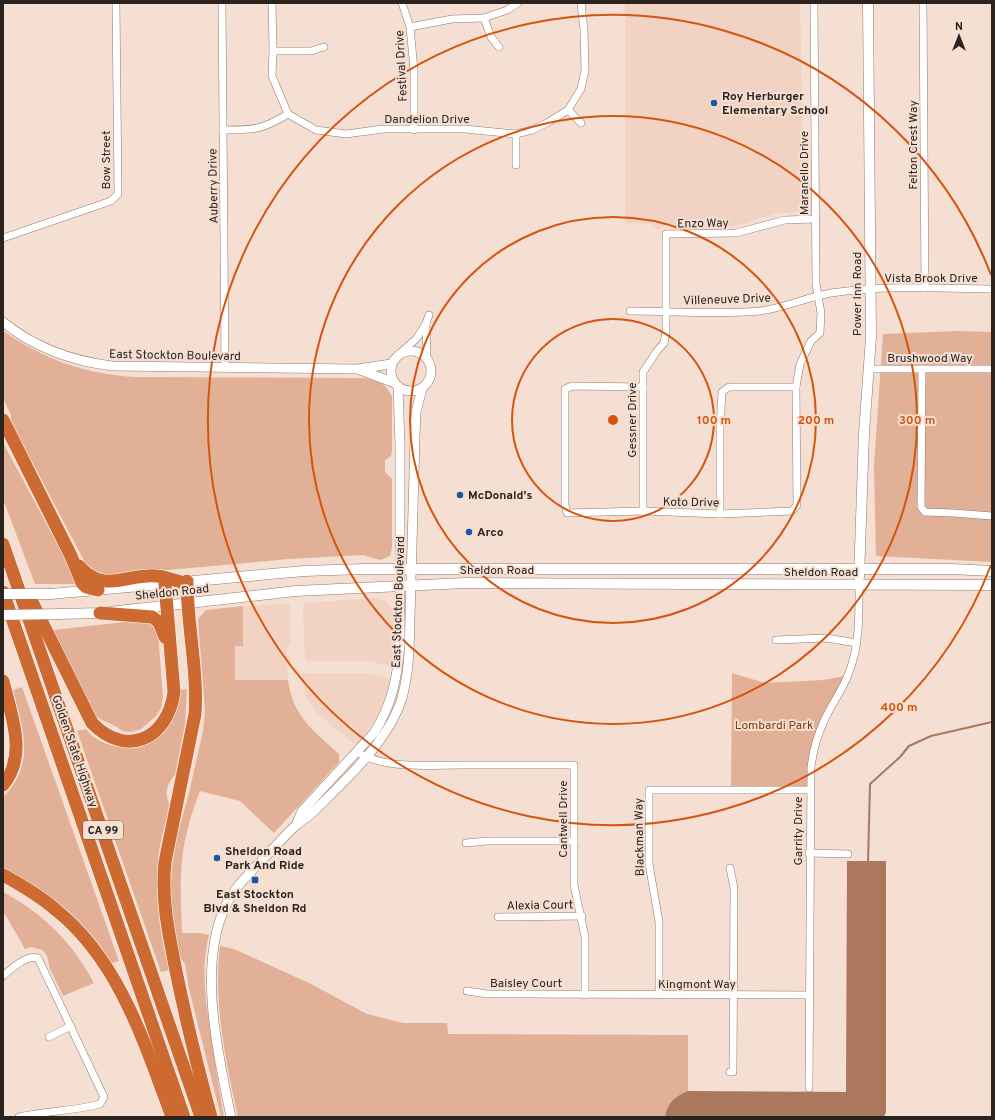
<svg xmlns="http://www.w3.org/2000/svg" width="995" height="1120" viewBox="0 0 995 1120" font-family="Overpass,sans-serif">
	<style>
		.built { fill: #f1d2c3 }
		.green { fill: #e1b097 }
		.water { fill: #ab785e }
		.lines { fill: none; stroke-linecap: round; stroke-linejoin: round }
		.stream { stroke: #ab785e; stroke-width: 2 }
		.minor-casing { stroke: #8f7a70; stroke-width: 8 }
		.tertiary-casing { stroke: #8f7a70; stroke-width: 10 }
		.secondary-casing { stroke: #8f7a70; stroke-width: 11 }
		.motorway-casing { stroke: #fff; stroke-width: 14 }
		.minor { stroke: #fff; stroke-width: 7 }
		.tertiary { stroke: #fff; stroke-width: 9 }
		.secondary { stroke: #fff; stroke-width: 10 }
		.motorway { stroke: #cc6a32; stroke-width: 13 }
		.secondary-bridge-casing { stroke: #8f7a70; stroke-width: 11; stroke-linecap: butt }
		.secondary-bridge { stroke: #fff; stroke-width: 10 }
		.ring { fill: none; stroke: #d5540e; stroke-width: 2 }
		.poi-dot { fill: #1c56a7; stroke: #f5ded2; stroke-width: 1.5 }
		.labels { text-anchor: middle; stroke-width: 4; stroke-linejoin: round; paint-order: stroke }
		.shield { fill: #f5ded2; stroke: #685b54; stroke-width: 1 }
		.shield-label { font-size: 11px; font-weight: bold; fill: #2b231e }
		.street-label { font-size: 12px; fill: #2b231e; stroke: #f5ded2 }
		.poi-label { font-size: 12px; font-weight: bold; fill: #2b231e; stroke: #f5ded2; text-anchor: start }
		.park-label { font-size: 12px; fill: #7d3b13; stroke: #f5ded2 }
		.centre { fill: #d5540e; stroke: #f5ded2; stroke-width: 2 }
		.ring-label { font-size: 12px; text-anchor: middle; font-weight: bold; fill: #d5540e; stroke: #f5ded2; stroke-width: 4; stroke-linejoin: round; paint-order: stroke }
	</style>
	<rect width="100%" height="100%" fill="#f5ded2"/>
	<g class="built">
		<polygon points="625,3 800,3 804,203 802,209 796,212 776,213 740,225 726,227 679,227 672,224 666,225 658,230 652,224 625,223"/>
		<polygon points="376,598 385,601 393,610 394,620 393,664 390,666 367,661 308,661 305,659 303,606 305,603"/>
		<polygon points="288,604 290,606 291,642 287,647 287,655 291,657 290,665 287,667 288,680 235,680 235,646 243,646 243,606"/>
		<polygon points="302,673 362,673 388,678 390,682 379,713 359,743 353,743 317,713 305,694"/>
	</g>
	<g class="green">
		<path d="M3,331c43,29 79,42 131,46l227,1c14,1 26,5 31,19v54l-1,5 -6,4v12l7,7v69l-2,8 -10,4 -17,-5 -74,4 -186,17 -15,-8 -77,-146v-7l-8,-17z"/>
		<polygon points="959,331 992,332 992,562 876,556 874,467 883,334"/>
		<polygon points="3,443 78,582 76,584 35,584 3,499"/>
		<path d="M243,606v40h-8v34h53c5,37 25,50 51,74v8l-65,71 -34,-32 -40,-10c-5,13 -10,27 -13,41 -9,33 -6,68 -5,101h18l9,2c-8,32 -4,62 1,94 4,30 9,59 14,88h-3l-32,-128 -4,-25 -7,-10 -8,-59 2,-29 5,-30 12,-43 14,-62 2,-21 -7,-91 8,-9z"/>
		<polygon points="143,620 155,626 158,633 163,697 161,708 156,716 141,729 131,732 122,731 117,727 96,717 53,630"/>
		<polygon points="732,673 765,683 823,680 845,676 809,758 807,778 810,790 731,790"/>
		<path d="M22,687l97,274 -10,3 -106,-94v-73c33,-33 20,-68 10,-107z"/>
		<path d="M187,689l-2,35 -10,51c-5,5 -10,14 -8,22 0,2 1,3 2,6 0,10 -8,35 -10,48 -5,41 0,79 10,119l-8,2 -84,-241 9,-2c6,9 18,15 29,17 37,7 64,-19 64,-56z"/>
		<path d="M3,892c42,23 68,49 91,91l-31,13 -13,-27 -3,-13 -4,-6 -12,-3 -6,2 -20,-35 -2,2z"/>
		<path d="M220,946l14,3 77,35 56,30 36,9h44l1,11 240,1v56c-14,6 -20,11 -23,26h-427c-12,-55 -25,-115 -18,-171z"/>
	</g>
	<path class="water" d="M847,861h39v251l-2,5h-219c3,-15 9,-20 23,-26l158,1z"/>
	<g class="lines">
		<polyline class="stream" points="868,863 870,784 900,757 909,746 931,736 992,722"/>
		<defs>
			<g id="minor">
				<polyline points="222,3 225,368"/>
				<polyline points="272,3 273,51 272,76 288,114 316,130 346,134 383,129 465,129 516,134 532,130 547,123 568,110 581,89 585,70 584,30 581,3"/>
				<polyline points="402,3 410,27 414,70 414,130"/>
				<polyline points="923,3 925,288"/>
				<polyline points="484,18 491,37 499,47"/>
				<polyline points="410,27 452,19 484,18 507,10 518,3"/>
				<polyline points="273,51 311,51 324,47"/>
				<polyline points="568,110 581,123"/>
				<path d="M223,130c30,0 39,0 65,-16"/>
				<polyline points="516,134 516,165"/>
				<polyline points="3,238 111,201 118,194 116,3"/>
				<path d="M630,311c43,0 87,4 130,0 25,-3 47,-14 71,-18 53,-8 108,-5 161,-4"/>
				<polyline points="399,354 416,339 426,324"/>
				<polyline points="427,359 426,323 429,315"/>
				<polyline points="869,369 992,369"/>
				<polyline points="922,369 921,507 925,512 953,513 992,516"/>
				<polyline points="643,387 572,386 565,389 565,505 567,513 643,511 720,514 792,511 797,505 796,387 800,364 811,341 820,333 821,313 816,284 814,3"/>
				<polyline points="643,511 643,372 657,351 664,343 666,332 666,234 736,233 785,220 815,219"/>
				<polyline points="720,514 720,429 722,392 729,387 796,387"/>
				<polyline points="776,640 826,638 857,643"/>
				<path d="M357,752c31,19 76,12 111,13 35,0 71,0 106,0v120l11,52v58"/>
				<polyline points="466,843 487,841 574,841"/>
				<polyline points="809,853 848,854"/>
				<polyline points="730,868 734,888 733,1072 730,1072"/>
				<polyline points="498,917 582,916"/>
				<path d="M3,976c9,-8 23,-21 35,-18l66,139 -4,7c-26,7 -54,7 -81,13"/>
				<polyline points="467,991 487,994 809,995"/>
				<polyline points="659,995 659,922 649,864 649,790 810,790"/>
				<polyline points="49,1037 71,1026"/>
				<path d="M809,1088l2,-321c2,-16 6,-31 13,-46 7,-16 18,-30 24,-46 12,-29 11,-60 11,-90"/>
			</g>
			<g id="tertiary">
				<path d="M3,322c32,26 69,39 109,44l246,3 33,-5"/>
				<circle cx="411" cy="371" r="20"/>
				<polyline points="360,370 395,383"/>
				<path d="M297,823l5,-12 72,-78c18,-28 24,-58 26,-90v-197l-2,-59"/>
				<path d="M231,1117c-13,-63 -34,-152 -5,-212 9,-19 26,-34 40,-49 15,-15 27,-31 44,-41 33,-33 78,-72 92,-117 4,-15 6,-30 7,-45l6,-216 1,-25 6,-23"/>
			</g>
			<g id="secondary">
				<polyline points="859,577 864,433 871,337 868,3"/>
				<polyline points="51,594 304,571 364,569 952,569 992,571"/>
				<polyline points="59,614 100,613 296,591 465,583 992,585"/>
			</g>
			<g id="motorway">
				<polyline points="3,420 71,556 82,583 86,587 98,590"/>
				<polyline points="3,544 201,1117"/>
				<path d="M79,566c24,29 48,7 78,10 8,1 16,4 24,6"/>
				<path d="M187,581c0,44 11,89 8,133l-30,148c-4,38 4,73 11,109 10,49 22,98 35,146"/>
				<polyline points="3,592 184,1117"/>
				<path d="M33,604l59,119c35,36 76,15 82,-31l-9,-108"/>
				<polyline points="100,613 152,617 159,622 165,637"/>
				<path d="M3,681c8,34 25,74 0,104"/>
				<path d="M3,875c18,10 37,21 53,35 63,50 89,134 116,207"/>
			</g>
		</defs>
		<use href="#minor" class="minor-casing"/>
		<use href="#tertiary" class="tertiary-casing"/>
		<use href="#secondary" class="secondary-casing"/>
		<use href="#motorway" class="motorway-casing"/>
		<use href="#minor" class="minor"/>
		<use href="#tertiary" class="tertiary"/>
		<use href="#secondary" class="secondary"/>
		<use href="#motorway" class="motorway"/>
		<defs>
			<g id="secondary-bridge">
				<polyline points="3,594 51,594"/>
				<polyline points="3,615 59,614"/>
			</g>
		</defs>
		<use href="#secondary-bridge" class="secondary-bridge-casing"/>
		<use href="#secondary-bridge" class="secondary-bridge"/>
	</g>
	<g class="ring">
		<circle cx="613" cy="420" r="101"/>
		<circle cx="613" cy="420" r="203"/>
		<circle cx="613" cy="420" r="304"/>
		<path d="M991 565A405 405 0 1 1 991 275"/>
	</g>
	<g class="poi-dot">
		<circle cx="714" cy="103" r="4"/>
		<circle cx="460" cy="495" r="4"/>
		<circle cx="469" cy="532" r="4"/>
		<circle cx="217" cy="858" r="4"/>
		<rect x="251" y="876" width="8" height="8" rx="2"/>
	</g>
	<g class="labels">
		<rect class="shield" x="83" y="821" width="40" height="18" rx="3"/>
		<g class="shield-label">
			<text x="103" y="834">CA 99</text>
		</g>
		<g class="street-label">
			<text transform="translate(401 66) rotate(-93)" y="4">Festival Drive</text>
			<text x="427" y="123">Dandelion Drive</text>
			<text transform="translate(913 145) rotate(-90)" y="4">Felton Crest Way</text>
			<text transform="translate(106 160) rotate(-90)" y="4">Bow Street</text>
			<text transform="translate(804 173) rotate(-90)" y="4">Maranello Drive</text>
			<text transform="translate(213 186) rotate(-91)" y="4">Auberry Drive</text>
			<text transform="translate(703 223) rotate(-1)" y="4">Enzo Way</text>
			<text x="931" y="282">Vista Brook Drive</text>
			<text transform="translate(857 294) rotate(-90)" y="4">Power Inn Road</text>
			<text transform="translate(727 299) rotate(-2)" y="4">Villeneuve Drive</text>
			<text transform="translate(175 355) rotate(1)" y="4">East Stockton Boulevard</text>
			<text x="930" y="362">Brushwood Way</text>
			<text transform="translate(632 420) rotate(-90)" y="4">Gessner Drive</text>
			<text transform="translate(691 502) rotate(1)" y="4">Koto Drive</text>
			<text x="497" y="574">Sheldon Road</text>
			<text x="821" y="576">Sheldon Road</text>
			<text transform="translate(172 592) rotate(-6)" y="4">Sheldon Road</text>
			<text transform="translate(398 602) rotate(-88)" y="4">East Stockton Boulevard</text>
			<text transform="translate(75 751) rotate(71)" y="4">Golden State Highway</text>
			<text transform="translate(563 819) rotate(-90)" y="4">Cantwell Drive</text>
			<text transform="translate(798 831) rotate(-90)" y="4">Garrity Drive</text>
			<text transform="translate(639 837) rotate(-91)" y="4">Blackman Way</text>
			<text transform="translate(540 905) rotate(-1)" y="4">Alexia Court</text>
			<text x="526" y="987">Baisley Court</text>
			<text x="697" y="988">Kingmont Way</text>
		</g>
		<g class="poi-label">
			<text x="722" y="100">Roy Herburger<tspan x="722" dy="14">Elementary School</tspan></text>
			<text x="468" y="499">McDonald's</text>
			<text x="477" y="536">Arco</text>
			<text x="225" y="855">Sheldon Road<tspan x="225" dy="14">Park And Ride</tspan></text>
			<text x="255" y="898" text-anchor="middle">East Stockton<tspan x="255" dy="14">Blvd &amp; Sheldon Rd</tspan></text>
		</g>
		<g class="park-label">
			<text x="774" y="729">Lombardi Park</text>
		</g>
	</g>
	<circle cx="613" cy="420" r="6" class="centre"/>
	<g class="ring-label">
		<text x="714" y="424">100 m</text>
		<text x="816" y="424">200 m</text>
		<text x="917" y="424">300 m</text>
		<text x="899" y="711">400 m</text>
	</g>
	<rect width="995" height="1120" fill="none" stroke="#2b231e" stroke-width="8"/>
	<g transform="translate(959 36)" stroke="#f5ded2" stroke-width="3" paint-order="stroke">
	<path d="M0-3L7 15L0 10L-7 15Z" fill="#2b231e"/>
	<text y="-6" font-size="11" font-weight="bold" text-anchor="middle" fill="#2b231e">N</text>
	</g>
</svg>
